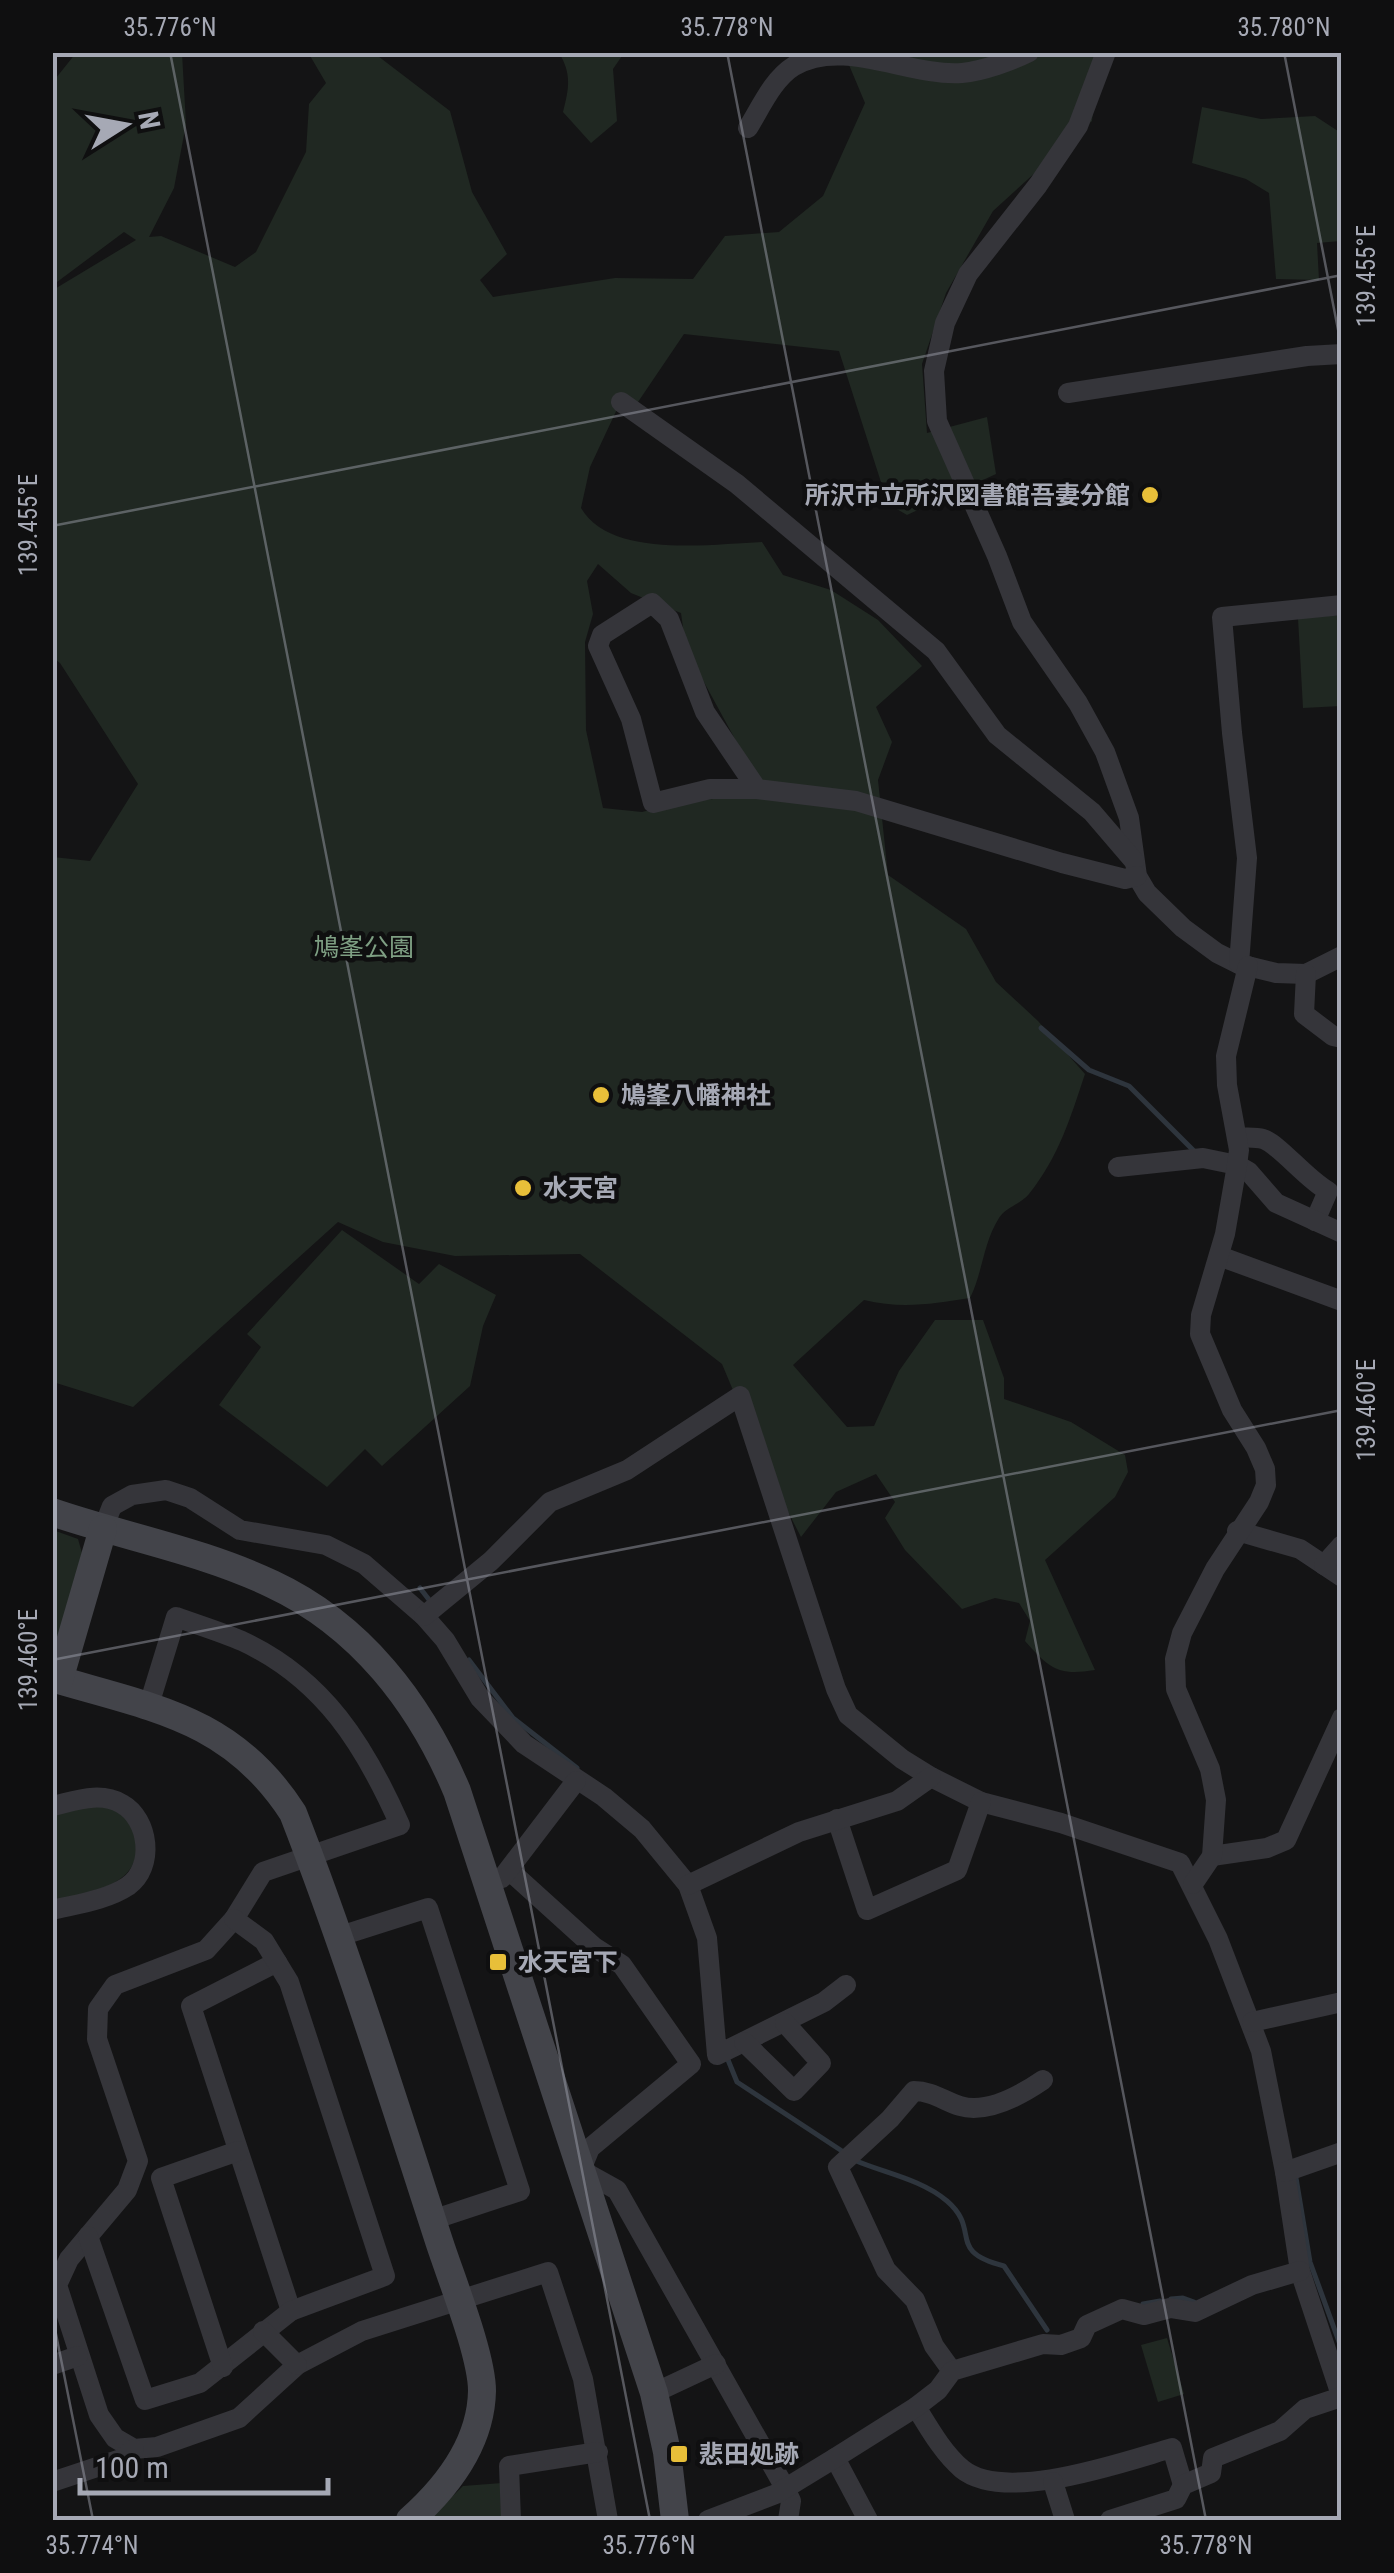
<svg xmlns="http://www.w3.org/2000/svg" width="1394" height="2573" viewBox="0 0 1394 2573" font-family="'Roboto Condensed','Noto Sans JP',sans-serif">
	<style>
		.green { fill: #202822; fill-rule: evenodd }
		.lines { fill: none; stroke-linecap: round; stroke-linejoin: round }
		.stream { stroke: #2e353d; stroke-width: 5 }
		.street { stroke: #35353a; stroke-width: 20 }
		.secondary { stroke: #43444a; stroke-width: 28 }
		.ticks { fill: none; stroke: #a6a9b5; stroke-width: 2.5; stroke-opacity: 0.45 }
		.poi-dot { fill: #e8bf39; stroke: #0f0f10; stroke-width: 4 }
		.labels { text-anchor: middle; stroke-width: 9; stroke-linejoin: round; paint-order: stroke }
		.poi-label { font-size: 25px; font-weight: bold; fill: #a6a9b5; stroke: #0f0f10; text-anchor: start }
		.park-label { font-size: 25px; fill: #7e9f83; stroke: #0f0f10 }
		.neatline { fill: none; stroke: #a6a9b5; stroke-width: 4 }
		.ticks-label { font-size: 25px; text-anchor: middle; fill: #a6a9b5 }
	</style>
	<rect width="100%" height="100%" fill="#141415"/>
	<g class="green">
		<path d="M76,53h106l4,71 -12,64 -25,49 12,-1 74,31 21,-15 50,-100 3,-48 17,-21 -17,-29 65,-1 76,58 22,81 35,62 -27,26 13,17 122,-19 78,1 32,-43 54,-4 44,-36 42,-93 -21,-50h255l-7,68 -99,90 -47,82 -24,71 5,69 60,-16 9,57 -89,41 -19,-11 -49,-153 -155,-17 -46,68 -19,3 -29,62 -9,41c30,51 130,36 181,34l21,33 48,15 47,30 44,46 -46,41 16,35 -14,38 10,95 78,54 30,53 42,39 47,53c-15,45 -26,82 -56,120 -8,10 -23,13 -30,24 -16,25 -16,54 -29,80 -37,6 -69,11 -106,2l-71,65 54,62 27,-1 25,-55 36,-51h48l21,58v21l67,23 54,33 3,17 -13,25 -70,63 50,110c-37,6 -45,-1 -70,-29l5,-20 -11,-18 -24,-5 -33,11 -57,-59 -20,-32 10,-16 -19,-28 -40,18 -35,45 -35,-68 -44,-105 -142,-110 -125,2 -72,-14 -45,-20 -205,185 -80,-25v-525l37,4 48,-77 -78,-121 -7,-5v-368l83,-50 -12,-8 -71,53 -1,-202zM598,564l33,29 50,20 5,36 74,136v12l-70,3 -48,12 -39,-4 -17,-78 -1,-88 8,-28 -6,-33z"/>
		<path d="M559,53h65l-11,16 4,52 -26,22 -28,-31c6,-23 9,-38 -4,-59z"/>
		<polygon points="1202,107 1261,119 1315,116 1341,133 1341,241 1317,243 1319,280 1276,279 1269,193 1246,179 1192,163"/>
		<polygon points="1341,615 1341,706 1303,708 1298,618"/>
		<polygon points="342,1230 419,1284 439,1264 496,1295 483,1326 470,1386 382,1466 365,1449 327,1487 219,1405 261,1347 247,1334"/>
		<polygon points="53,1530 78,1539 82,1553 53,1654"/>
		<path d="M104,1803c16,10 32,20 33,42 1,43 -52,48 -84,56v-86z"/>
		<polygon points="1167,2338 1184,2394 1158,2402 1141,2345"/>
		<polygon points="502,2483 504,2520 428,2520 463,2486"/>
	</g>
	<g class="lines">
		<g class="stream">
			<polyline points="1041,1028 1089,1070 1129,1086 1196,1153"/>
			<polyline points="420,1588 430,1601"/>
			<polyline points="469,1660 513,1718 577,1768"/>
			<polyline points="726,2055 737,2082 845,2153"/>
			<path d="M854,2160c30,13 67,19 93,41 35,30 -2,50 57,65l43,64"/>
			<polyline points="1295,2172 1310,2262 1342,2350"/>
			<polyline points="1171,2299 1183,2298 1194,2302"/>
			<polyline points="1143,2304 1160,2301"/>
		</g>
		<g class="street">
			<polyline points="1106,52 1078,126 1038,185 968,274 945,323 934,371 937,421 997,556 1022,622 1078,703 1105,752 1129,818 1137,876 1147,893 1183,928 1217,953 1239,964 1276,973 1306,974 1342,956"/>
			<path d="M748,128c13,-21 25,-49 46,-62 50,-29 115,11 168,7 21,-2 49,-12 67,-21"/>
			<polyline points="1068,393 1307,356 1342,354"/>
			<polyline points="621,402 737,484 936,651 997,735 1092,812 1134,861"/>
			<polyline points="757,789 710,789 653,803 631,719 598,646 602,635 652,603 669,619 705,712 757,789 856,801 1062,863 1125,879 1137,876"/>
			<polyline points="1239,964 1247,858 1232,733 1222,617 1342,605"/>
			<polyline points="1306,974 1304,1014 1333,1036 1342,1038"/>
			<path d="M1238,1137c7,1 17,0 25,2 16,5 44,41 65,52l-13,30"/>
			<polyline points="1118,1167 1203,1158 1237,1165 1249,1172 1276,1203 1342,1233"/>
			<polyline points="1219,1256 1342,1301"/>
			<polyline points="103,1529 112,1506 132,1495 166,1490 190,1498 240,1530 326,1545 364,1564 424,1616 445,1640 480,1698 524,1744 604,1797 642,1829 688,1885 707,1938 717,2055 824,2002 846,1985"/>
			<polyline points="1237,1531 1300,1549 1342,1577"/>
			<polyline points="1324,1565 1342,1545"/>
			<polyline points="424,1616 491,1561 550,1502 627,1470 740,1396 836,1689 848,1715 902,1759 931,1777 981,1802 1061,1823 1180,1863 1218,1939 1261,2051 1285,2172 1300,2271 1342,2398"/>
			<path d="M148,1708l28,-91c22,8 45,15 66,24 82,38 123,105 158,184l-137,47 -29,47 -28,31 -91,35 -17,24 -1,30 41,122 -11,29 -58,69 -12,26 42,130 16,23 19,11 23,-2 82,-29 58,-53 65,-34 186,-59 35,107 25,141"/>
			<path d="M52,1806c23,-5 48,-15 70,-2 27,15 33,63 6,82 -21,14 -51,18 -76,24"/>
			<polyline points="837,1819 867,1910 957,1870 981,1802"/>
			<polyline points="1212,1856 1267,1848 1286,1840 1342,1718"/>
			<polyline points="510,1871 594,1947 622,1965 691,2064 590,2148 581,2170 617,2190 785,2488 791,2501 788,2520"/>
			<polyline points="502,1878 576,1781"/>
			<polyline points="1193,1884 1212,1856 1216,1800 1210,1769 1176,1689 1175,1659 1182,1633 1215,1569 1259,1502 1266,1485 1265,1469 1256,1448 1232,1410 1200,1334 1201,1315 1225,1234 1237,1165 1239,1150 1227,1085 1226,1056 1248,966"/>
			<polyline points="688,1885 799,1832 897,1801 931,1777"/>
			<polyline points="337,1937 428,1908 520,2191 432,2220"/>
			<polyline points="277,1962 191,2006 291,2311"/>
			<polyline points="1252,2022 1342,2002"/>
			<polyline points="744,2042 794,2091 821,2063 785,2023"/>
			<polyline points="1285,2172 1342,2152"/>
			<polyline points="88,2236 145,2400 200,2383 291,2311 385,2276 289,1982 264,1941 234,1919"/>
			<polyline points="263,2331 297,2365"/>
			<polyline points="52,2365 78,2356"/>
			<polyline points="223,2367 161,2178 238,2151"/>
			<path d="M952,2371l-18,-25 -19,-46 -29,-30 -48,-103 52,-48 24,-28c18,0 30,10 46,15 27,8 61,-11 83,-26"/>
			<polyline points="654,2393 716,2364"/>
			<path d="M916,2407c13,21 27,46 46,62 43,35 161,-7 210,-21l11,37"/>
			<polyline points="835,2458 868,2520"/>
			<polyline points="52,2482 121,2459 134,2449"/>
			<polyline points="1053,2482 1065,2520"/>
			<polyline points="511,2520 509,2466 598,2452"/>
			<polyline points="708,2520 776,2494 835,2458 916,2407 938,2390 952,2371 1043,2344 1061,2345 1081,2338 1087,2325 1122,2309 1144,2315 1170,2308 1195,2312 1252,2285 1300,2271"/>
			<polyline points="1110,2520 1176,2499 1183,2485 1211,2473 1213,2458 1280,2431 1305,2409 1341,2397"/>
		</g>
		<g class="secondary">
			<path d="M52,1512c73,25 151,39 220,72 88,41 148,119 185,207l197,602 13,59 8,68"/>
			<path d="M52,1678c101,30 180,40 241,135 54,139 99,283 145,425 12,38 44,116 44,153 -1,53 -35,96 -72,129"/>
			<polyline points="59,1680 103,1529"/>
		</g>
	</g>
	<path class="ticks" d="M170,52l480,2468M727,52l479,2468M1284,52l58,298M52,526l1290,-251M52,1660l1290,-250M52,2314l41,206"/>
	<g class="poi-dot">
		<circle cx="1150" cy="495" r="10"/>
		<circle cx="601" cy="1095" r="10"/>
		<circle cx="523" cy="1188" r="10"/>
		<rect x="488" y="1952" width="20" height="20" rx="5"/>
		<rect x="669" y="2444" width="20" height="20" rx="5"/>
	</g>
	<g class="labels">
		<g class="poi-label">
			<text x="1130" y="504" text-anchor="end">所沢市立所沢図書館吾妻分館</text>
			<text x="621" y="1104">鳩峯八幡神社</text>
			<text x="543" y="1197">水天宮</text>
			<text x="518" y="1971">水天宮下</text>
			<text x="699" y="2463">悲田処跡</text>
		</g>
		<g class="park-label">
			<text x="364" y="956">鳩峯公園</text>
		</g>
	</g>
	<rect width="1394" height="2573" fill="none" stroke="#0f0f10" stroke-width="110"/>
	<g transform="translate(125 125) rotate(79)" stroke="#0f0f10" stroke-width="8" paint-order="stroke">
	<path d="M0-8L18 38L0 25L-18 38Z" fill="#a6a9b5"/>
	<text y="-15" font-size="28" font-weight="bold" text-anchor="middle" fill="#a6a9b5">N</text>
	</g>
	<path d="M80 2478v15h248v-15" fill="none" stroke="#a6a9b5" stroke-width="5"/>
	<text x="95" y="2478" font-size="30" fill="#a6a9b5" stroke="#0f0f10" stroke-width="8" paint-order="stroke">100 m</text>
	<rect x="55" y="55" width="1284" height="2463" class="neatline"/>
	<g class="ticks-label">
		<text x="170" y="36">35.776°N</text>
		<text x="727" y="36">35.778°N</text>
		<text x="1284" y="36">35.780°N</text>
		<text transform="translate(1366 276) rotate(-90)" y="9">139.455°E</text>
		<text transform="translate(28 525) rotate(-90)" y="9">139.455°E</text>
		<text transform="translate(1366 1410) rotate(-90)" y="9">139.460°E</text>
		<text transform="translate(28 1660) rotate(-90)" y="9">139.460°E</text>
		<text x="92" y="2554">35.774°N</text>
		<text x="649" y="2554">35.776°N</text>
		<text x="1206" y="2554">35.778°N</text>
	</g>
</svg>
